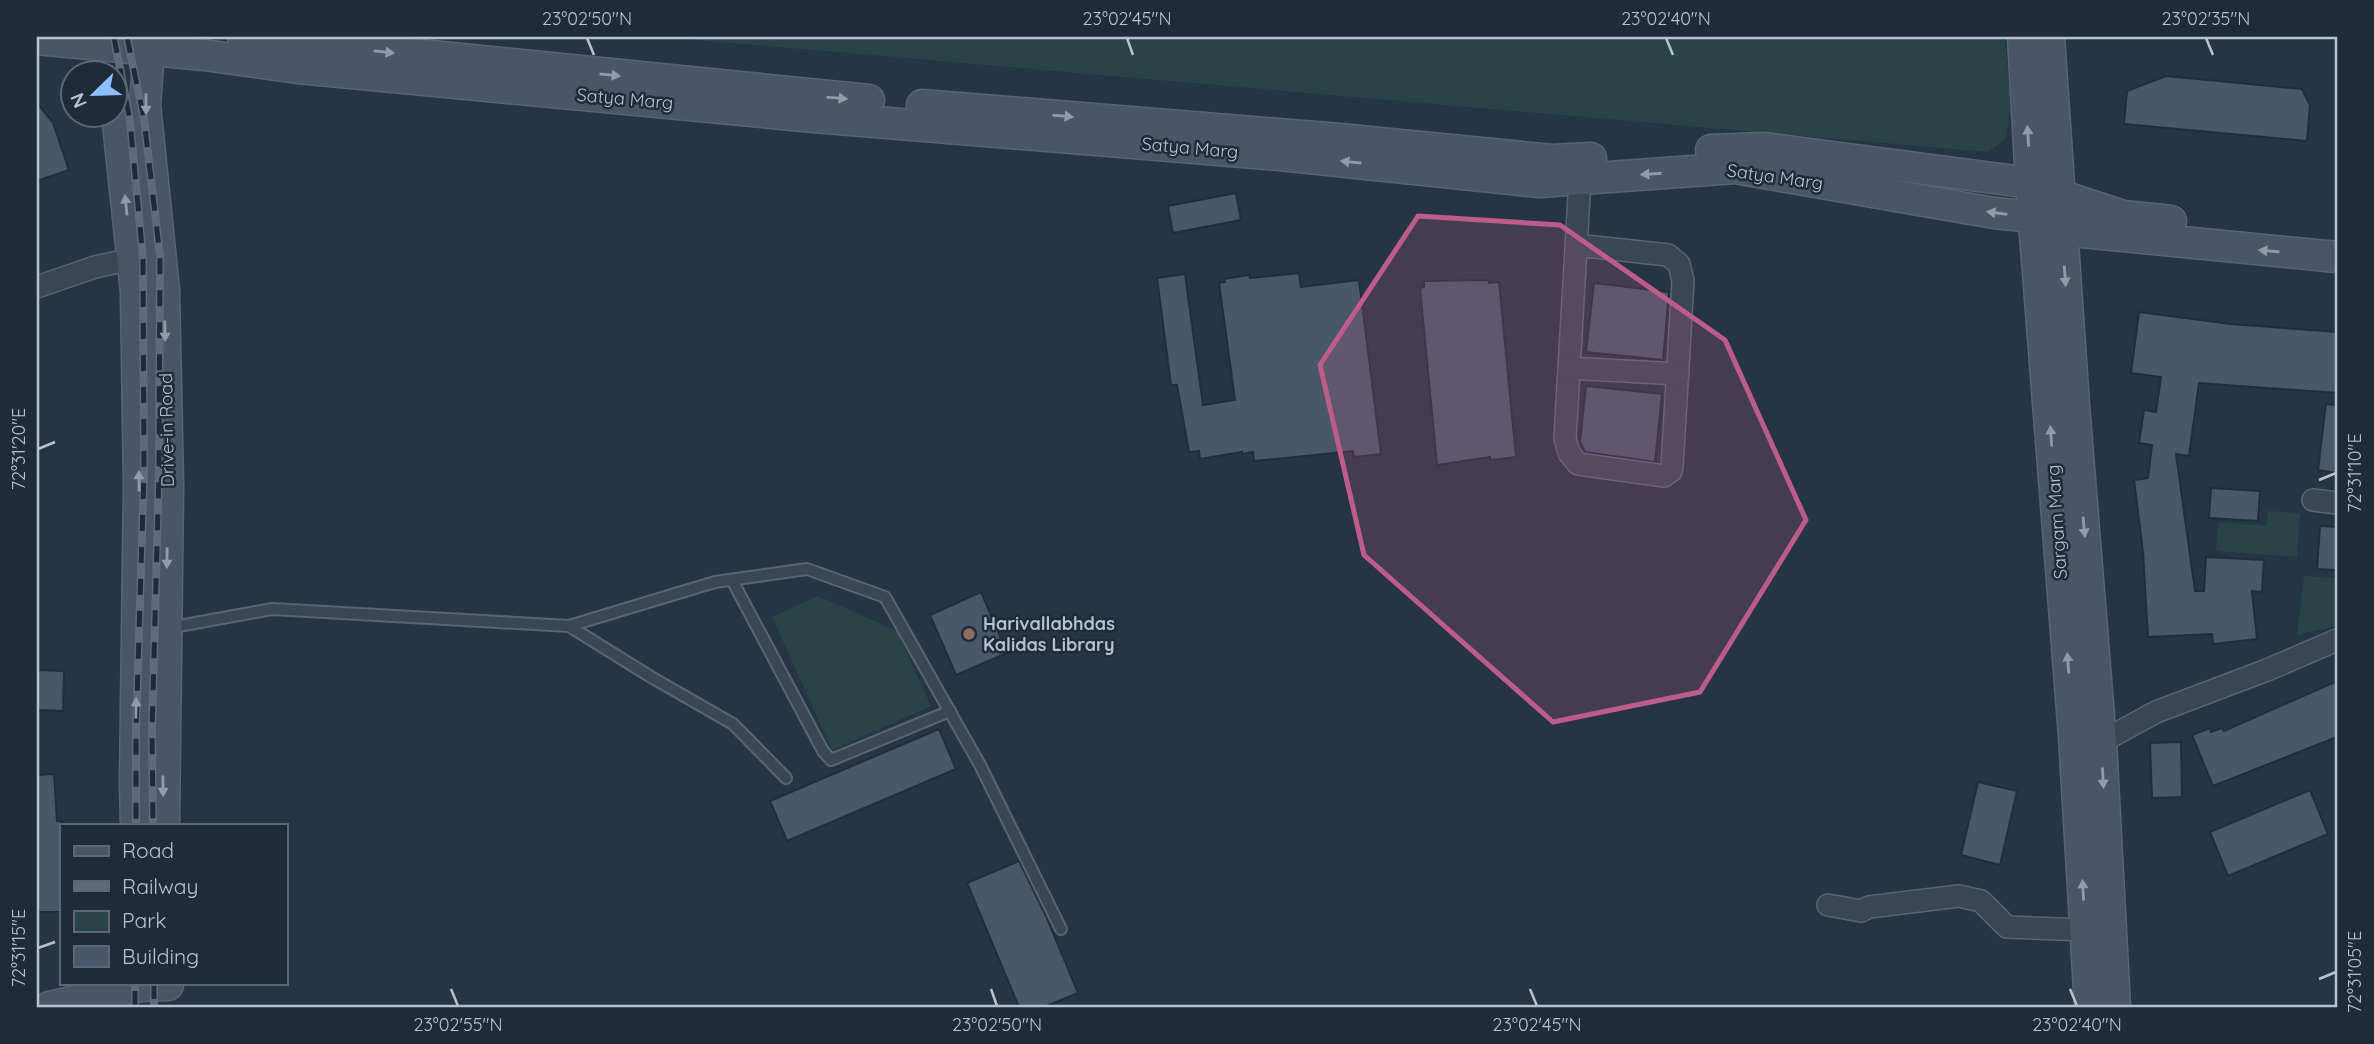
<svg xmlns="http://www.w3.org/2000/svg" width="2374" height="1044" viewBox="0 0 2374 1044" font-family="Quicksand,sans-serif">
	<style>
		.green { fill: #284446 }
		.building { fill: #485769; stroke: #212d3c; stroke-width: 2 }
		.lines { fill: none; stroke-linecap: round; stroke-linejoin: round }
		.lane-casing { stroke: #596472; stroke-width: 14 }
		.street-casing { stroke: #596472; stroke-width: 24 }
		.secondary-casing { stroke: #596472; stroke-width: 33 }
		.lane { stroke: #3b4654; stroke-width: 10 }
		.street { stroke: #3b4654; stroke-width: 21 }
		.secondary { stroke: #485668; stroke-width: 30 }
		.rail-casing { stroke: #5d6b7c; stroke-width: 8 }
		.rail { stroke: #1f2b3a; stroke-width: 5; stroke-dasharray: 16; stroke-linecap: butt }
		.oneway { fill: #919caa }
		.marked { fill: #be5c89; fill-opacity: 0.2; stroke: #be5c89; stroke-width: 5; stroke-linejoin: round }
		.ticks { fill: none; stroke: #b8c2ce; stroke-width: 2.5 }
		.education-dot { fill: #8d6e63; stroke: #1f2b3a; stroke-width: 2.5 }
		.labels { text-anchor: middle; stroke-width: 5; stroke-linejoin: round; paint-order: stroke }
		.street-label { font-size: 18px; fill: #b8c2ce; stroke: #1f2b3a }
		.poi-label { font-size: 18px; font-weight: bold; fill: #b8c2ce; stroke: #1f2b3a; text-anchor: start }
		.neatline { fill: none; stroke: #b8c2ce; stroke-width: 2.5 }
		.ticks-label { font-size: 18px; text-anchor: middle; fill: #b8c2ce }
	</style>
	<rect width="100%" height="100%" fill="#263545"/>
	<g class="green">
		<polygon points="663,37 2005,37 2011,105 2006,138 1988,152"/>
		<polygon points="2268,511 2300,513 2297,557 2216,551 2218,522 2266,526"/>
		<polygon points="2304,576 2337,578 2337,626 2297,635"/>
		<polygon points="818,596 897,631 931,706 832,750 772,617"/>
	</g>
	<g class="building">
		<polygon points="2166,76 2302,89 2310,105 2307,141 2124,124 2127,91"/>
		<polygon points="37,103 53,123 69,170 37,181"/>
		<polygon points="1236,193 1241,220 1173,233 1168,206"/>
		<polygon points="1299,273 1301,287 1359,280 1381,454 1354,457 1353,451 1254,461 1253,452 1242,454 1242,452 1200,459 1199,451 1189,452 1177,385 1171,385 1157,278 1185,274 1203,405 1235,400 1219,283 1225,282 1224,279 1249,275 1250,278"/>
		<polygon points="1489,280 1489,283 1499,282 1516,457 1490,460 1490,457 1437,465 1420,288 1424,287 1424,281"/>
		<polygon points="1594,283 1669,292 1663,360 1586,352"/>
		<polygon points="2139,312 2231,324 2337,332 2337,393 2199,383 2189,456 2176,454 2195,591 2204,591 2206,557 2264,560 2262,592 2252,591 2257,639 2213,644 2212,634 2148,637 2143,552 2134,480 2148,478 2152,445 2139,443 2144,410 2156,412 2161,377 2131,373"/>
		<polygon points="1586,386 1662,394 1655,462 1585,452 1580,442"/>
		<polygon points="2326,404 2337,405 2337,473 2318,470"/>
		<polygon points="2211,488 2260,491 2258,521 2209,518"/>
		<polygon points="2320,526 2337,527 2337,570 2317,569"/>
		<polygon points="981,592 1007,653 956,675 930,615"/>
		<polygon points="37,670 64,671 63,711 37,710"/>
		<polygon points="2337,681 2337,737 2213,786 2192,735 2210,728 2211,732 2222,728 2224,731"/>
		<polygon points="939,729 956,769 787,841 770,801"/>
		<polygon points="2181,742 2182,797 2152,798 2150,743"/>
		<polygon points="54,774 57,821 61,821 61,912 37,912 37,775"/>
		<polygon points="1978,782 2017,791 2000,865 1961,855"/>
		<polygon points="2310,790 2328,834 2228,876 2210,832"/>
		<polygon points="1019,861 1047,918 1078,993 1044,1007 1019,1007 967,883"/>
	</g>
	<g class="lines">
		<defs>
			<g id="lane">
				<polyline points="732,580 823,751 831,760 950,711"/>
				<polyline points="569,626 651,677 733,724 786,778"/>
				<polyline points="168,628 272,609 569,626 715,582 807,569 885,597 980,765 1061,929"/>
			</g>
			<g id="street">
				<polyline points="1576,245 1668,255 1679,264 1683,281 1672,467 1671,471 1664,476 1578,464 1569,453 1565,438 1580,179"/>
				<polyline points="37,287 95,267 132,259"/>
				<polyline points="1569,368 1678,374"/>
				<polyline points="2313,500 2337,503"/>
				<polyline points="2101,742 2156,712 2267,670 2337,640"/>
				<polyline points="1828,905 1861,911 1869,907 1959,896 1981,901 2007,927 2085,930"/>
			</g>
			<g id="secondary">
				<polyline points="144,37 148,64 145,105 164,290 168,485 164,825"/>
				<polyline points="243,37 869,100"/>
				<polyline points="2023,37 2031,183 2074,736 2090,1007"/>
				<polyline points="2049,37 2074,405 2101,742 2115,1007"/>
				<polyline points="37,39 204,55 298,68 814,117 1280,155 1540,182 1735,168 1994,213 2033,217 2061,230 2337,257"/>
				<polyline points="116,105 136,292 139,486 135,782 136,825"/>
				<polyline points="922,105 1340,139 1552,160 1591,158"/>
				<polyline points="1711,150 1764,148 2031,183 2059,195 2123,216 2171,221"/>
				<polyline points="49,1007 140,986 168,985"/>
			</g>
		</defs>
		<use href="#lane" class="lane-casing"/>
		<use href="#street" class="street-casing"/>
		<use href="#secondary" class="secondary-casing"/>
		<use href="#lane" class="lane"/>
		<use href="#street" class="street"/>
		<use href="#secondary" class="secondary"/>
		<defs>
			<g id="rail">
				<polyline points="114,37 130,121 143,258 144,472 136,730 136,825"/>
				<polyline points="127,37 144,119 160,256 159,472 152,730 153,825"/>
				<polyline points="154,983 154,1007"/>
				<polyline points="135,1007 135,983"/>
			</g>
		</defs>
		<use href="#rail" class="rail-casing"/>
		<use href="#rail" class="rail"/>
	</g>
	<defs><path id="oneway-solid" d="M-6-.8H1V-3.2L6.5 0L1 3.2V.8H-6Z" transform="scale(1.75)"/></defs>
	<g class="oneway">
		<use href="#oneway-solid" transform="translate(384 52) rotate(6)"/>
		<use href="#oneway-solid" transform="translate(610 75) rotate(6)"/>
		<use href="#oneway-solid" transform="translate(837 98) rotate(5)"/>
		<use href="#oneway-solid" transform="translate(146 104) rotate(90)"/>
		<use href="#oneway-solid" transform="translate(1063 116) rotate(5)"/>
		<use href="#oneway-solid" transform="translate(2028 136) rotate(-93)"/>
		<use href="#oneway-solid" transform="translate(1351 162) rotate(-174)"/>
		<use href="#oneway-solid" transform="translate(1651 174) rotate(176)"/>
		<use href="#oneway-solid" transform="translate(126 205) rotate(-96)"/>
		<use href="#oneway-solid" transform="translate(1997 213) rotate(-172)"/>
		<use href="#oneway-solid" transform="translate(2269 251) rotate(-175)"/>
		<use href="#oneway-solid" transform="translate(2065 276) rotate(86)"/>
		<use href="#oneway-solid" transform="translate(165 331) rotate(89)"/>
		<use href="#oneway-solid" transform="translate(2051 436) rotate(-94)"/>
		<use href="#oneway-solid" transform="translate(139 481) rotate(-91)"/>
		<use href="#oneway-solid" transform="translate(2084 527) rotate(85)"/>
		<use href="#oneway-solid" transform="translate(167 558) rotate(91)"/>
		<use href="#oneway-solid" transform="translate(2068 663) rotate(-94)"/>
		<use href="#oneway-solid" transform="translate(136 708) rotate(-89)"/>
		<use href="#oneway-solid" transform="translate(2103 778) rotate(87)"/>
		<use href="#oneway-solid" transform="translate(163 786) rotate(89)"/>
		<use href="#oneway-solid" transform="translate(2083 890) rotate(-93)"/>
	</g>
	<path class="marked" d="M1418,216l142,9 165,115 81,180 -106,172 -147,30 -189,-167 -44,-190z"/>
	<path class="ticks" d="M587,38l7,17M1127,38l6,17M1666,38l7,17M2206,38l7,17M38,449l17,-7M2319,480l17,-7M38,948l17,-6M2319,979l17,-7M451,989l7,17M991,989l6,17M1530,989l7,17M2070,989l7,17"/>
	<circle class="education-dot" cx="969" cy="634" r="7"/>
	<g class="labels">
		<g class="street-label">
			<text transform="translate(625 99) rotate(5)" y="6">Satya Marg</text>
			<text transform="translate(1190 148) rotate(5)" y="6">Satya Marg</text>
			<text transform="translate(1775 177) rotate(8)" y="6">Satya Marg</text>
			<text transform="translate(167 430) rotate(-91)" y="6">Drive-in Road</text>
			<text transform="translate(2057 522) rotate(-94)" y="6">Sargam Marg</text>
		</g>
		<g class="poi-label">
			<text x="983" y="630">Harivallabhdas<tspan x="983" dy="21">Kalidas Library</tspan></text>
		</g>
	</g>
	<rect width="2374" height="1044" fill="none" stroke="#1f2b3a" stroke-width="77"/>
	<rect x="60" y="824" width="228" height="161" fill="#1f2b3a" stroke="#5c6775" stroke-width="2"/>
	<rect x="74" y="846" width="35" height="10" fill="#485668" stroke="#5c6775" stroke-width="2"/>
	<text x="122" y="858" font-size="21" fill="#b8c2ce">Road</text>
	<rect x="74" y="881" width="35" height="10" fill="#5d6b7c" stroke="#5c6775" stroke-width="2"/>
	<text x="122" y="894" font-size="21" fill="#b8c2ce">Railway</text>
	<rect x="74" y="911" width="35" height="21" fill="#284446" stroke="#5c6775" stroke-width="2"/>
	<text x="122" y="928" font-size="21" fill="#b8c2ce">Park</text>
	<rect x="74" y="946" width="35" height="21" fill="#485769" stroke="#5c6775" stroke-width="2"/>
	<text x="122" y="964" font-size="21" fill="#b8c2ce">Building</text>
	<g transform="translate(94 94) rotate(247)"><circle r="33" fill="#1f2b3a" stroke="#5c6775" stroke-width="2"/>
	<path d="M0-5L12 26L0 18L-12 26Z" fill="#8ebefe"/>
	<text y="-10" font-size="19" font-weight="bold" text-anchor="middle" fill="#b8c2ce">N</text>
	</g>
	<rect x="38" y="38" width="2298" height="968" class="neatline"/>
	<g class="ticks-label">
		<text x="587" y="25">23°02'50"N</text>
		<text x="1127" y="25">23°02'45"N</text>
		<text x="1666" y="25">23°02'40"N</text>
		<text x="2206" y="25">23°02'35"N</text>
		<text transform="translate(19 449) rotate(-90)" y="6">72°31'20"E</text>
		<text transform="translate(2355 473) rotate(-90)" y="6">72°31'10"E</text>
		<text transform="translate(19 948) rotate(-90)" y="6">72°31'15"E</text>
		<text transform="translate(2355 972) rotate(-90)" y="6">72°31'05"E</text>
		<text x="458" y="1031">23°02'55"N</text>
		<text x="997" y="1031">23°02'50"N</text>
		<text x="1537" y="1031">23°02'45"N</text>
		<text x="2077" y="1031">23°02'40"N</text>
	</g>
</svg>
